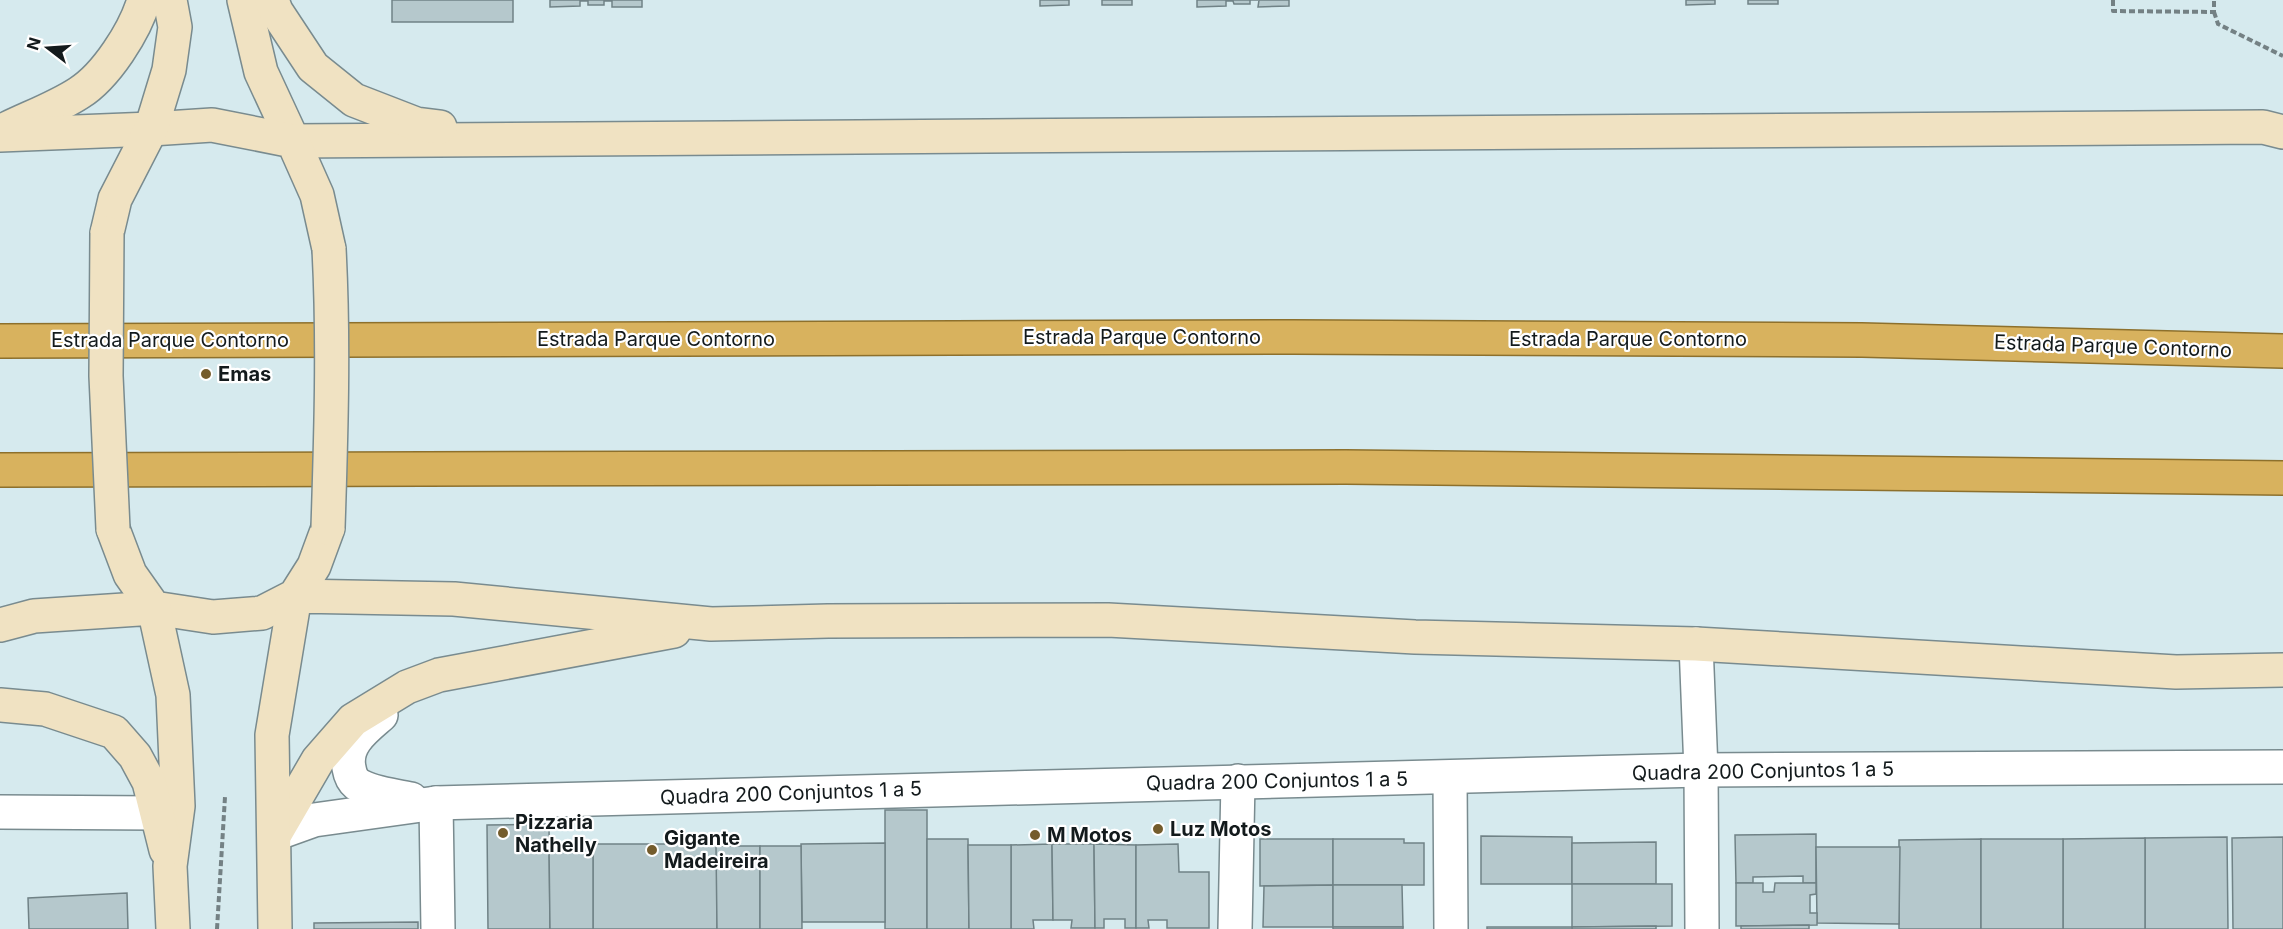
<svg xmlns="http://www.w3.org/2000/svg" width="2283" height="929" viewBox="0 0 2283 929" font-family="Inter,sans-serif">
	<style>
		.building { fill: #b5c8cc; stroke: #708286; stroke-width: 1.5 }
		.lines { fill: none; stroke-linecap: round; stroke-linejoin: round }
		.minor-casing { stroke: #798b8f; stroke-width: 36 }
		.tertiary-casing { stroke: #798b8f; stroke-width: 36 }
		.secondary-casing { stroke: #798b8f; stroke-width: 36 }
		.trunk-casing { stroke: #8d702c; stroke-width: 36 }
		.path { stroke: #748184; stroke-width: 4; stroke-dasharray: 6 3; stroke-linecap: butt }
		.minor { stroke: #fff; stroke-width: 33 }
		.tertiary { stroke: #fff; stroke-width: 33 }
		.secondary { stroke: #f0e2c2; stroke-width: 33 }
		.trunk { stroke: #d8b25e; stroke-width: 33 }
		.secondary-bridge-casing { stroke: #798b8f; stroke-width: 36; stroke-linecap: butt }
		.secondary-bridge { stroke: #f0e2c2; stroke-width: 33 }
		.poi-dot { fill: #745c2c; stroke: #fff; stroke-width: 2 }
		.labels { text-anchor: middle; stroke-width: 4.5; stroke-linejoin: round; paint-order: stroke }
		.street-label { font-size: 20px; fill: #131a1c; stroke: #fff }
		.poi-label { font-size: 20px; font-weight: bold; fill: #131a1c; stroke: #fff; text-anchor: start }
	</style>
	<rect width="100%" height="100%" fill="#d6eaee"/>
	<g class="building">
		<rect x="392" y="0" width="121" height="22"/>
		<polygon points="550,0 642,0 642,7 612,7 612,1 604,1 604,5 588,5 588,1 580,1 580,6 550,7"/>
		<polygon points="1040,0 1069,0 1069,5 1040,6"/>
		<rect x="1102" y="0" width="30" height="5"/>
		<polygon points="1197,0 1258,0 1250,0 1250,4 1234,4 1233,1 1226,1 1226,6 1197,7"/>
		<polygon points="1259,0 1289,0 1289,6 1258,7"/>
		<polygon points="1686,0 1715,0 1715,4 1686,5"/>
		<rect x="1748" y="0" width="30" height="4"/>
		<rect x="885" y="810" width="42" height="119"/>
		<polygon points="549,824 550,929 488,929 487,825"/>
		<polygon points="1816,834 1816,883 1803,883 1803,876 1753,877 1753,883 1736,883 1735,835"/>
		<polygon points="1481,836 1572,837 1572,884 1481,884"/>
		<polygon points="2227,837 2228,929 2145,929 2145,838"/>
		<polygon points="2283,837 2283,929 2233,929 2232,838"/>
		<polygon points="2145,838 2145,929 2063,929 2063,839"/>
		<polygon points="927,839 968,839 969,929 927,929"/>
		<polygon points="1260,839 1333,839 1333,885 1260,886"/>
		<polygon points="1333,839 1404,839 1404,843 1424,843 1424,885 1333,885"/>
		<polygon points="1981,839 1981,929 1899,929 1899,840"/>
		<rect x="1981" y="839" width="82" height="90"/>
		<polygon points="1656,842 1656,884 1572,884 1572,843"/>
		<polygon points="885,843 885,922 802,922 801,844"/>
		<rect x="593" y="844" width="124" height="85"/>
		<polygon points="1052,844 1053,920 1033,920 1034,929 1011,929 1011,845"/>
		<polygon points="1052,844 1094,844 1095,928 1071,928 1072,920 1053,920"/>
		<polygon points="1094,844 1136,845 1136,928 1125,928 1125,919 1104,919 1104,928 1095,928"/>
		<polygon points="1178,844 1179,872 1209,872 1209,928 1167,928 1167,920 1148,920 1149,928 1136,928 1136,845"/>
		<polygon points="968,845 1011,845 1011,929 969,929"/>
		<polygon points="593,846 593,929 550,929 549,847"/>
		<polygon points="716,846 760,846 760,929 717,929"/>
		<polygon points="760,846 801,846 802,929 760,929"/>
		<polygon points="1816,847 1900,847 1899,924 1817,923"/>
		<polygon points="1736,883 1763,883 1763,892 1774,892 1775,883 1816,883 1816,894 1810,895 1810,913 1817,913 1817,925 1736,926"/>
		<polygon points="1572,884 1672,884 1672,926 1572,927"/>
		<polygon points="1333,885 1333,927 1263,927 1264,886"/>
		<polygon points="1333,885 1402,885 1403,927 1333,927"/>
		<polygon points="127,893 128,929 29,929 28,898"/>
		<polygon points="418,922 418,929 314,929 314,923"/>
		<polygon points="1809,925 1809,929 1741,929 1741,926"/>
		<polygon points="1656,926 1656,929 1572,929 1572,927"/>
		<rect x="1333" y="927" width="70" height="2"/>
		<rect x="1487" y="927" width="85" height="2"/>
	</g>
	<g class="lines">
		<defs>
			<g id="minor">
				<polyline points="1450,778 1451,929"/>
				<polyline points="436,803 438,929"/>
				<polyline points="1235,929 1238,781"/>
			</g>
			<g id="tertiary">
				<polyline points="1696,644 1701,770 1702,929"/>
				<path d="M381,715c-16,14 -37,29 -32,53 1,6 3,12 8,16 15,10 37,11 54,15"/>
				<polyline points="0,812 156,813"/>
				<polyline points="275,834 314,820 436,803 1701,770 2283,767"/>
			</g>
			<g id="secondary">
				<polyline points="244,0 261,72 293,141 2263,127 2283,132"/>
				<polyline points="272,0 276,11 313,67 354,100 416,124 440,127"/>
				<path d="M4,130c24,-12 52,-22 75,-37 27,-17 56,-62 65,-93"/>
				<polyline points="0,135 151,129 212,125 293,141 317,195 329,249"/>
				<polyline points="107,233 115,199 151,129 169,70 175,27 170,0"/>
				<polyline points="113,529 130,574 154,608 213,617 262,613 295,596 314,566 328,528"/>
				<polyline points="0,625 34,616 154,608 173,695 178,806 170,866 173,929"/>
				<polyline points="0,705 45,709 114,732 135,756 149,782 166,850"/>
				<polyline points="275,834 318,760 353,720 407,687 439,675 674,631"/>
				<polyline points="275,929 272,735 295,596 454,599 711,624 828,621 1108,620 1415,637 1696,644 2176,672 2283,670"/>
			</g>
			<g id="trunk">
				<polyline points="0,341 1294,337 1862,340 2283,351"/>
				<polyline points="0,470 1346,467 2283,478"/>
			</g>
		</defs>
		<use href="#minor" class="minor-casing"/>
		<use href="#tertiary" class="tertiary-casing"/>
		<use href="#secondary" class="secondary-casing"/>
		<use href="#trunk" class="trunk-casing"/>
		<g class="path">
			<polyline points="2113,0 2113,11 2214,12 2214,0"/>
			<polyline points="2214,12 2218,24 2283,56"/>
			<polyline points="217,929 225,797"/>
		</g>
		<use href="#minor" class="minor"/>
		<use href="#tertiary" class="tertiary"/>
		<use href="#secondary" class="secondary"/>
		<use href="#trunk" class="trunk"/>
		<defs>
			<g id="secondary-bridge">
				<polyline points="107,233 106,376 113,529"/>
				<path d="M328,528c3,-93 6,-186 1,-279"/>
			</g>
		</defs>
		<use href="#secondary-bridge" class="secondary-bridge-casing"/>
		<use href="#secondary-bridge" class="secondary-bridge"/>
	</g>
	<g class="poi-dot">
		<circle cx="206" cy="374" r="6"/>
		<circle cx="1158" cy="829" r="6"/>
		<circle cx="503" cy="833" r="6"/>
		<circle cx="1035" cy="835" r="6"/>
		<circle cx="652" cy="850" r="6"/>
	</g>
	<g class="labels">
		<g class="street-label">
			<text x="1142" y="344">Estrada Parque Contorno</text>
			<text x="656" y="346">Estrada Parque Contorno</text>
			<text x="1628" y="346">Estrada Parque Contorno</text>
			<text x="170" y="347">Estrada Parque Contorno</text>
			<text transform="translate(2113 346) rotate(2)" y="7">Estrada Parque Contorno</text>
			<text transform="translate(1763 771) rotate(-1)" y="7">Quadra 200 Conjuntos 1 a 5</text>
			<text transform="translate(1277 781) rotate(-1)" y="7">Quadra 200 Conjuntos 1 a 5</text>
			<text transform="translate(791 793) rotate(-2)" y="7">Quadra 200 Conjuntos 1 a 5</text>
		</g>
		<g class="poi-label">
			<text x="218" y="381">Emas</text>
			<text x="515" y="829">Pizzaria<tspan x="515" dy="23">Nathelly</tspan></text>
			<text x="1170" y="836">Luz Motos</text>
			<text x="1047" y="842">M Motos</text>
			<text x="664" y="845">Gigante<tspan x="664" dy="23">Madeireira</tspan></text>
		</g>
	</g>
	<g transform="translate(48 48) rotate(287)" stroke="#ffffff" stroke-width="4.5" paint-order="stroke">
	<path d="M0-4.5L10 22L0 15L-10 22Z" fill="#131a1c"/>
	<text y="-9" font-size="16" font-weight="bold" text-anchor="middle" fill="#131a1c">N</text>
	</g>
</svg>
